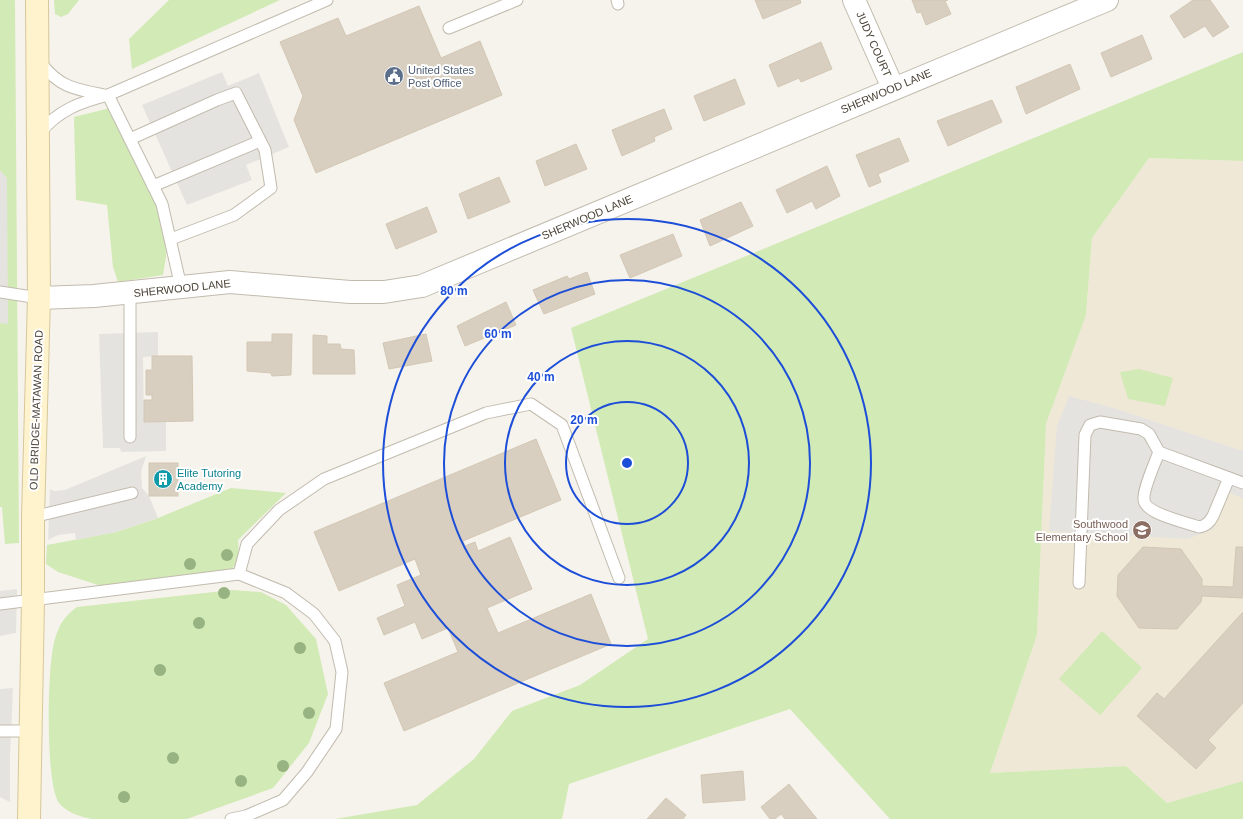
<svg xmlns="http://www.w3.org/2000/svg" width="1243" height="819" viewBox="0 0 1243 819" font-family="Helvetica,sans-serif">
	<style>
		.education { fill: #efe8d6 }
		.green { fill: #d2eab5 }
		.parking { fill: #e5e3e0 }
		.building { fill: #d8cfc1; stroke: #d3c7b4 }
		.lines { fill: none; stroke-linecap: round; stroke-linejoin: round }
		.service-casing { stroke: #c2bbae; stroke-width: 13 }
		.minor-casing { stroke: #c2bbae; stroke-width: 24 }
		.secondary-casing { stroke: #d6c79b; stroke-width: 24 }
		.service { stroke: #fff; stroke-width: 11 }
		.minor { stroke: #fff; stroke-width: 22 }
		.secondary { stroke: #fff3cd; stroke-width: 22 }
		.tree { fill: #97b381 }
		.ring { fill: none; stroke: #1d4ed8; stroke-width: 2 }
		.labels { text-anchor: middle; stroke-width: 4; stroke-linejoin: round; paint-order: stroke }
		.street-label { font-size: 11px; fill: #4b4439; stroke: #fff }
		.service-label { font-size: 11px; fill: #4e5e75; stroke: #fff; text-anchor: start }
		.culture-label { font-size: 11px; fill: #0d838f; stroke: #fff; text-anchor: start }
		.education-label { font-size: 11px; fill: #785e54; stroke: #fff; text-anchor: end }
		.centre { fill: #1d4ed8; stroke: #fff; stroke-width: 2 }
		.ring-label { font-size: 12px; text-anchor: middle; font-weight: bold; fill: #1d4ed8; stroke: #fff; stroke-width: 4; stroke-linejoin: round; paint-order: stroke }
	</style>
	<rect width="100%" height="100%" fill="#f6f3ec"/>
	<polygon class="education" points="1149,158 1243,161 1243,781 1167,803 1126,766 990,773 1037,635 1046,424 1086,315 1092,238"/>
	<g class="green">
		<polygon points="0,0 15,0 19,543 5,544 2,507 0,507"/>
		<polygon points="54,0 79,0 68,14 61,17 55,14"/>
		<polygon points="169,0 280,0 132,69 129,39"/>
		<polygon points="1243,52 1243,161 1149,158 1092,238 1086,315 1046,424 1037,635 990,773 1126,766 1167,803 1243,781 1243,819 890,819 790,709 569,784 562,819 335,819 417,805 474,759 512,711 580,685 648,639 571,328"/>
		<polygon points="110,108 165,216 166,257 163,275 118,282 113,267 107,205 76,200 74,117"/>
		<polygon points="1139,369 1173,378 1165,406 1128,399 1120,372"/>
		<path d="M231,488l55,5 -48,47c1,14 2,22 -9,32l-93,9 -35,5 -43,-14 -12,-8 1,-19 69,-13 42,-14z"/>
		<path d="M232,590l29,2 25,13 30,34 12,55 -19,49 -36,45 -86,31h-95c-11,-2 -26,-7 -33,-16 -14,-19 -12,-140 -4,-164 5,-16 9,-22 22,-32z"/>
		<polygon points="1102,631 1142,668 1100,715 1059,679"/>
	</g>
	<g class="parking">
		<polygon points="222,72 228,86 259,73 289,147 246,165 252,180 187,205 142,105"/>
		<polygon points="0,170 7,178 8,324 0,323"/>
		<polygon points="158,332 158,356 143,357 144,422 166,422 166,451 121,452 120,448 103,448 99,334"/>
		<polygon points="1069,396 1117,409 1243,451 1243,498 1229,493 1213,529 1188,539 1049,531 1057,426"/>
		<polygon points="146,456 141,472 142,488 149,496 158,518 116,532 76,540 75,533 58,535 48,540 50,489 54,491 65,490"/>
		<polygon points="17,589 16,633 0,636 0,591"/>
		<polygon points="13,688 10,757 10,802 0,797 0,689"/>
	</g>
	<g class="building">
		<polygon points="755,0 800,0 801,3 763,19"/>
		<polygon points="912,0 948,0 945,1 951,14 926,25 921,12 917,13"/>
		<polygon points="1193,0 1210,0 1229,27 1213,37 1205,26 1184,38 1170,16"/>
		<polygon points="419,6 441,58 480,41 502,95 316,173 294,120 303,96 280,42 338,18 346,36"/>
		<polygon points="1142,35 1152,59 1111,77 1101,53"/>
		<polygon points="821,42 832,69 801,82 799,78 778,87 769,65"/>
		<polygon points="1070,64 1080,89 1026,114 1016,87"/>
		<polygon points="735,79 745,104 704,121 694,96"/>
		<polygon points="992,100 1002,122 948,146 937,121"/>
		<polygon points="664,109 672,129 654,137 655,141 622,156 612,130"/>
		<polygon points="899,138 909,161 878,174 881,182 869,187 856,155"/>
		<polygon points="576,144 587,169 545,186 536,161"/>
		<polygon points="827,166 840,196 816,209 812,201 787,213 776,190"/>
		<polygon points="499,177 510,202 468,219 459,194"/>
		<polygon points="741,202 753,226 710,246 700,220"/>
		<polygon points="427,207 437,232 396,249 386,224"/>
		<polygon points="673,234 682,256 630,278 620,255"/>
		<polygon points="587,272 595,294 544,314 533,290 567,276 569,279"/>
		<polygon points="506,302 516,325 465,346 457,326"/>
		<polygon points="272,334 292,334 291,375 272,376 271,373 247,371 247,342 272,342"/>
		<polygon points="426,334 432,361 389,369 383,343"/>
		<polygon points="313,335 327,336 327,344 340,344 341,349 354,350 355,374 313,374"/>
		<polygon points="152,356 192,356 193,421 144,422 144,400 152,400 152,395 146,395 146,370 152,370"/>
		<polygon points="536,439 561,500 463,541 465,546 475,542 478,551 510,537 532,589 487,608 498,633 591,594 611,644 404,731 384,683 458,652 448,628 422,639 415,622 384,635 377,618 405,606 397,585 421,575 415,559 339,591 314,532"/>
		<rect x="149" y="463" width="29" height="33"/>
		<polygon points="1143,547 1181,549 1202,579 1202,586 1233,587 1236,547 1243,547 1243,598 1202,596 1201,602 1177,629 1139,628 1117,596 1118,575"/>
		<polygon points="1243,612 1243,703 1208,740 1216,748 1196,769 1137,716 1157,693 1164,699"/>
		<polygon points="743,771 745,800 703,803 701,775"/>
		<polygon points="789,784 817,819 785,819 781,814 775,819 770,819 761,807"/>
		<polygon points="666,798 686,815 683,819 647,819"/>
	</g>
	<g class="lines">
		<defs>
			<g id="service">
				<polyline points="617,0 618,4"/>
				<polyline points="449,28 517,0"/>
				<path d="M40,62c19,25 34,27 64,33"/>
				<polyline points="108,95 162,204 181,287"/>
				<path d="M40,133c18,-23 41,-31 68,-38l219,-95"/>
				<polyline points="130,139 217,100 236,93 265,150 271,188 234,215 171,239"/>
				<polyline points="153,186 260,141"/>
				<polyline points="0,292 39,298"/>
				<polyline points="130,293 130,437"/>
				<path d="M1159,452c-4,11 -16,37 -15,47 0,15 42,23 55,28 7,-1 11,-5 14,-11l16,-38"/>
				<polyline points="33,517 132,493"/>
				<polyline points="239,574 247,544 279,510 324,479 486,413 531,404 562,425 619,578"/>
				<polyline points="1079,583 1085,435 1090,425 1100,422 1141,429 1149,434 1159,452 1243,483"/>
				<polyline points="0,604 239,574 286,593 314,614 335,641 342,672 336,729 307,772 283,800 246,816 231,819"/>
				<polyline points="0,731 30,731"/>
			</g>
			<g id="minor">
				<polyline points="854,0 893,88"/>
				<polyline points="39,298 94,296 230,282 350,292 384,292 422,286 1107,0"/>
			</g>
			<polyline id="secondary" points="29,819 33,600 33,517 39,298 37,0"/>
		</defs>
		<use href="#service" class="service-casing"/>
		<use href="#minor" class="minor-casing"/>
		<use href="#secondary" class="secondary-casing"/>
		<use href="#service" class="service"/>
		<use href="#minor" class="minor"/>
		<use href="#secondary" class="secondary"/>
	</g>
	<g class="tree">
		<circle cx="227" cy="555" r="6"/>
		<circle cx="190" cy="564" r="6"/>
		<circle cx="224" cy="593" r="6"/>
		<circle cx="199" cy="623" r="6"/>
		<circle cx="300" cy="648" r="6"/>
		<circle cx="160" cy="670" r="6"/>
		<circle cx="309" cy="713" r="6"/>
		<circle cx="173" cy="758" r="6"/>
		<circle cx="283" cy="766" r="6"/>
		<circle cx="241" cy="781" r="6"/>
		<circle cx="124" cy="797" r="6"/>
	</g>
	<g class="ring">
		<circle cx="627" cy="463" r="61"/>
		<circle cx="627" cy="463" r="122"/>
		<circle cx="627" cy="463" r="183"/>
		<circle cx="627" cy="463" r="244"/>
	</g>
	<defs>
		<symbol id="civic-disc" viewBox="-11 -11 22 22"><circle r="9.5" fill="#5c6f8a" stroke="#fff"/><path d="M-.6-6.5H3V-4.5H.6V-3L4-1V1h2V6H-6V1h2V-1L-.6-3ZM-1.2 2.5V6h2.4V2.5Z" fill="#fff"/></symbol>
		<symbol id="building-disc" viewBox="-11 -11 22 22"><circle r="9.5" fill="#0f9aa8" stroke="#fff"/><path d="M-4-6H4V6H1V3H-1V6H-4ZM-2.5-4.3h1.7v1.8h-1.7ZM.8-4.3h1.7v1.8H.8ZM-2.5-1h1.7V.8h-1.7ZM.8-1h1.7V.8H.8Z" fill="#fff"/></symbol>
		<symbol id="school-disc" viewBox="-11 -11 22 22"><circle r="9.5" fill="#8d6e63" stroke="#fff"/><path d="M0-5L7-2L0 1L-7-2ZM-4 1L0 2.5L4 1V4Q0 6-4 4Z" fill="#fff"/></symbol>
	</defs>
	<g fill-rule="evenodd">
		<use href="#civic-disc" x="383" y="65" width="22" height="22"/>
		<use href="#building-disc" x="152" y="468" width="22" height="22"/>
		<use href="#school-disc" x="1131" y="519" width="22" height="22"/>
	</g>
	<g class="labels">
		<g class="street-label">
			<text transform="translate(874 44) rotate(66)" y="4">JUDY COURT</text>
			<text transform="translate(886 91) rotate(-23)" y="4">SHERWOOD LANE</text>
			<text transform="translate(587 217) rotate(-23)" y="4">SHERWOOD LANE</text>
			<text transform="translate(182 288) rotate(-6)" y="4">SHERWOOD LANE</text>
			<text transform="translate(36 410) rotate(-88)" y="4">OLD BRIDGE-MATAWAN ROAD</text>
		</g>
		<g class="service-label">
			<text x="408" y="74">United States<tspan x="408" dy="13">Post Office</tspan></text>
		</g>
		<g class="culture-label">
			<text x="177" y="477">Elite Tutoring<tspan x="177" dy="13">Academy</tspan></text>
		</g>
		<g class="education-label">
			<text x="1128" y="528">Southwood<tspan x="1128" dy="13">Elementary School</tspan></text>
		</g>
	</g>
	<circle cx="627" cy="463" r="6" class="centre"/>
	<g class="ring-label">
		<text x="454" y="295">80 m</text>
		<text x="498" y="338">60 m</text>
		<text x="541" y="381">40 m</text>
		<text x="584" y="424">20 m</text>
	</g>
</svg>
